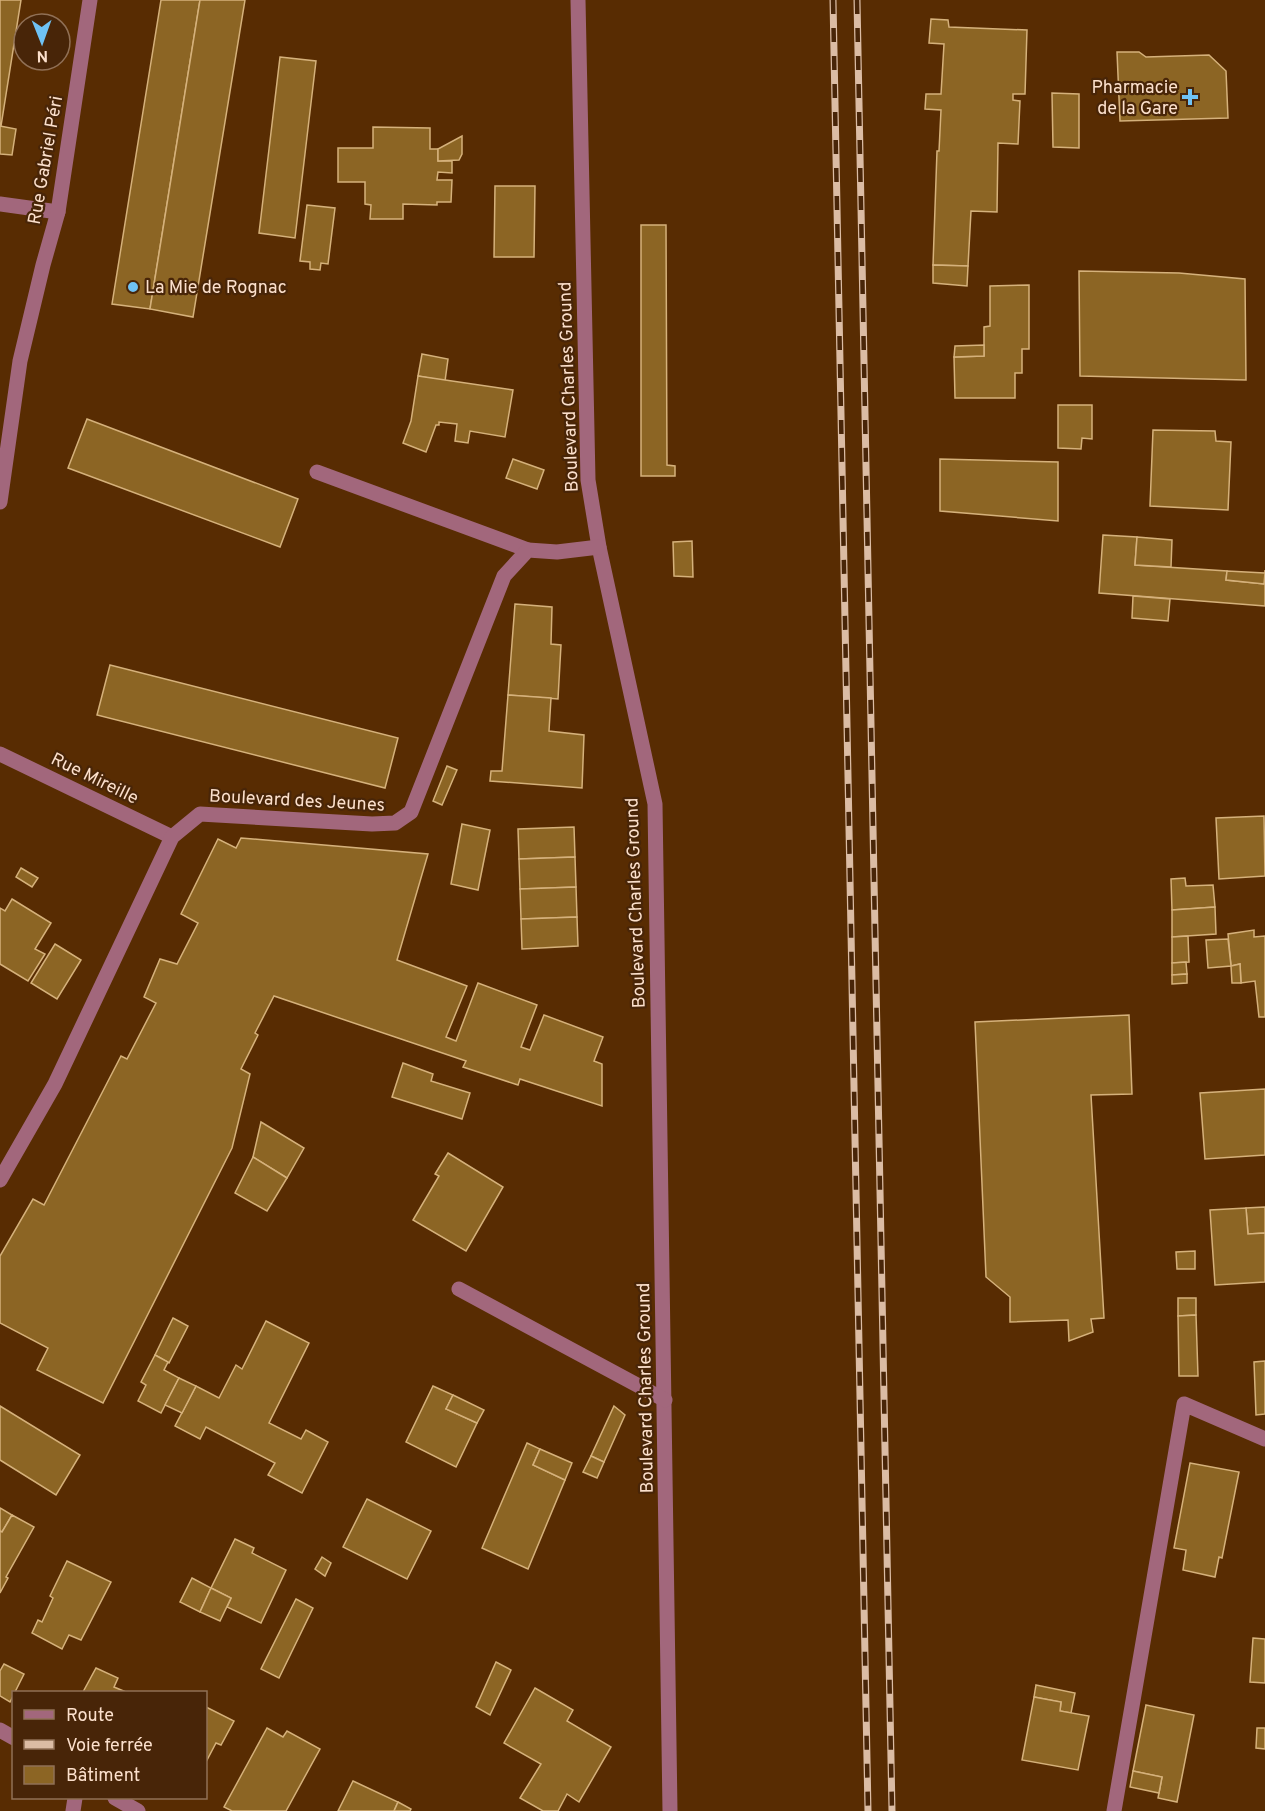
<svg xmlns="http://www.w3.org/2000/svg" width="1265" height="1811" viewBox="0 0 1265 1811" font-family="Overpass,sans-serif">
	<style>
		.building { fill: #8c6524; stroke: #d5b17b; stroke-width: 1.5 }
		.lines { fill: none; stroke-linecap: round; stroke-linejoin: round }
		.minor { stroke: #a2677c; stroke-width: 15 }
		.rail-casing { stroke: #dbbca4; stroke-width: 7 }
		.rail { stroke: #482508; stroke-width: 4.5; stroke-dasharray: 14; stroke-linecap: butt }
		.poi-dot { fill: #6fc2f4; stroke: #482508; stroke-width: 2 }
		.labels { text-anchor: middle; stroke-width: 4.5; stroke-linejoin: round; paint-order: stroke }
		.poi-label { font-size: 18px; fill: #fce0cc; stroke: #482508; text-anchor: end }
		.street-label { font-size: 18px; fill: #fce0cc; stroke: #482508 }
	</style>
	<rect width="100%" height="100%" fill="#582c02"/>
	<g class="building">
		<polygon points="0,0 21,0 1,126 0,126"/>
		<polygon points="161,0 200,0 150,309 112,304"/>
		<polygon points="200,0 245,0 193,317 150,309"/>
		<polygon points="931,19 948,20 949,27 1027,30 1025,94 1013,94 1013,100 1020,101 1018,144 998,143 997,212 971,211 968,266 933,265 937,151 939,151 941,110 925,109 926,94 941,94 944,44 929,43"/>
		<polygon points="1117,52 1139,52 1146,57 1209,55 1226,71 1228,118 1120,121"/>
		<polygon points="280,57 316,61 295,238 259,233"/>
		<polygon points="1052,93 1079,94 1079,148 1053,147"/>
		<polygon points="0,126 16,129 12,155 0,154"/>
		<polygon points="373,127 430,128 430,149 438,149 438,161 452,161 452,173 438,172 437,180 452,180 451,202 437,202 437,205 403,204 403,219 370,219 371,205 365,204 365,182 338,182 338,148 373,148"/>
		<polygon points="462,136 462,154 459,160 438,161 438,149"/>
		<polygon points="495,186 535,186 534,257 494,257"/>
		<polygon points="307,205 335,208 328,264 321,263 320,270 310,269 310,262 300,261"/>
		<polygon points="641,225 666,225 667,465 675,466 675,476 641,476"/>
		<polygon points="933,265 968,266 967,286 933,283"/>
		<polygon points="1079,271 1179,273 1245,279 1246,380 1080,376"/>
		<polygon points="1029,285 1029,349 1022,349 1022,373 1015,373 1015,398 955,398 954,357 984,356 984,327 990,326 990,286"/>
		<polygon points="984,345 984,356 954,357 955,346"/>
		<polygon points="422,354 448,359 445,381 418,376"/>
		<polygon points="418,376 513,390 505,437 470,431 468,443 455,441 457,424 439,422 439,425 436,425 426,452 403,443 411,421"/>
		<polygon points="1058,405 1092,405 1092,439 1082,438 1081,449 1058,448"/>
		<polygon points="87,419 298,499 280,547 68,468"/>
		<polygon points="1153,430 1215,431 1216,441 1231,442 1228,510 1150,506"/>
		<polygon points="513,459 544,470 537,489 506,478"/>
		<polygon points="940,459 1058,462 1058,521 940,511"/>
		<polygon points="1103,535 1137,537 1135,565 1227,571 1226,580 1264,584 1265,570 1265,606 1099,593"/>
		<polygon points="1137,537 1172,540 1171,567 1135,565"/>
		<polygon points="692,541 693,577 674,576 673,542"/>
		<polygon points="1227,571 1265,573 1264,584 1226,580"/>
		<polygon points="1133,596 1170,599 1168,621 1132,618"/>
		<polygon points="515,604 552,607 551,644 561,645 558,699 508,695"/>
		<polygon points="110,665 398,738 385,788 97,715"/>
		<polygon points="508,695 551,698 549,731 584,735 582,788 490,781 491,771 502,771"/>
		<polygon points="447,766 457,770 442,805 433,801"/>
		<polygon points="1264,816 1265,876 1219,879 1216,818"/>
		<polygon points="462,824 490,830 478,890 451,884"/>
		<polygon points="574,827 575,857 519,859 518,829"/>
		<polygon points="241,838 428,854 397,960 467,986 446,1037 456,1041 478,983 537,1005 521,1047 530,1050 544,1015 603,1037 594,1061 602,1064 602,1106 520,1079 518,1085 463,1067 466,1061 274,996 255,1033 258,1035 241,1069 250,1074 232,1148 103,1403 37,1370 48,1348 0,1323 0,1256 33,1199 44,1205 121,1056 127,1059 156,1003 144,997 160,959 177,964 198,923 181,914 218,839 236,848"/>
		<polygon points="575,857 576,887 520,889 519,859"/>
		<polygon points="21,868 38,878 32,887 16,877"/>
		<polygon points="1185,878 1186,886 1213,885 1215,907 1172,910 1171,879"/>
		<polygon points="576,887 577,917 521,919 520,889"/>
		<polygon points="12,899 51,923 35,949 45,954 28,981 0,964 0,908 5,911"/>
		<polygon points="1215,907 1216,934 1172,937 1172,910"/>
		<polygon points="577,917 578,946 522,949 521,919"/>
		<polygon points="1254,930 1254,937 1265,936 1265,1017 1259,1017 1255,981 1241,983 1240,964 1231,966 1228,934"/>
		<polygon points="1188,936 1189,962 1172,963 1172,937"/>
		<polygon points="1228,939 1231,966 1208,968 1206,940"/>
		<polygon points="55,944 81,960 57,999 31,983"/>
		<polygon points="1186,962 1187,974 1172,975 1172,963"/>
		<polygon points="1240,964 1241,983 1232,983 1231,966"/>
		<polygon points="1187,974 1187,983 1172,984 1172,975"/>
		<polygon points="1129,1015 1132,1094 1091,1095 1104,1318 1091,1319 1093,1332 1069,1341 1068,1320 1010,1322 1010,1297 986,1277 975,1022"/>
		<polygon points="403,1063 433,1074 431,1081 470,1093 462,1119 392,1097"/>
		<polygon points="1265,1089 1265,1155 1205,1159 1200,1093"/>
		<polygon points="261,1122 304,1148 287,1178 253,1157"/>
		<polygon points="448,1153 503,1187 466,1251 413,1220 439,1176 435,1174"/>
		<polygon points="253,1157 287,1178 267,1211 235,1193"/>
		<polygon points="1265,1207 1265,1233 1248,1234 1246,1208"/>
		<polygon points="1246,1208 1248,1234 1265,1233 1265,1282 1215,1285 1210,1210"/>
		<polygon points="1195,1251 1195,1269 1177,1269 1176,1252"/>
		<polygon points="1178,1298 1196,1298 1196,1315 1178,1316"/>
		<polygon points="1196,1315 1198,1376 1179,1376 1178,1316"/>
		<polygon points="173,1318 188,1326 169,1363 155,1355"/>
		<polygon points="266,1321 309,1343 269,1423 301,1439 306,1430 328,1442 302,1493 268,1475 275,1463 206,1427 200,1439 175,1426 196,1386 219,1398 236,1365 242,1369"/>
		<polygon points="155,1355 168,1362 164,1370 179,1378 161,1413 138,1401 146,1385 141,1382"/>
		<polygon points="1265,1361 1265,1414 1256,1415 1254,1362"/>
		<polygon points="179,1378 196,1386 182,1413 165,1405"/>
		<polygon points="433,1386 453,1395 446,1409 477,1423 456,1467 406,1442"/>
		<polygon points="453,1395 484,1410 477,1423 446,1409"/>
		<polygon points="0,1406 80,1455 56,1495 0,1460"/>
		<polygon points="614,1406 625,1415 604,1462 591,1456"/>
		<polygon points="527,1443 540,1449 533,1465 565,1480 528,1569 482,1548"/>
		<polygon points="540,1449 572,1463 565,1480 533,1465"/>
		<polygon points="591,1456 604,1462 597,1478 583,1472"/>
		<polygon points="1190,1463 1239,1472 1222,1558 1219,1557 1215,1577 1183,1570 1186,1550 1174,1548"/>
		<polygon points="367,1499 431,1531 407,1579 343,1547"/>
		<polygon points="0,1508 12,1515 2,1532 0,1531"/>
		<polygon points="12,1515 34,1527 6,1577 8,1578 0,1593 0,1531 2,1532"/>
		<polygon points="235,1539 254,1548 252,1553 286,1570 261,1623 227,1607 231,1598 211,1588"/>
		<polygon points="322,1557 331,1563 325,1576 315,1569"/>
		<polygon points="67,1561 111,1582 81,1640 69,1635 62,1649 32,1633 38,1620 42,1622 53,1598 50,1596"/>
		<polygon points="192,1578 211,1588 200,1612 180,1602"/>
		<polygon points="211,1588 231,1598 220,1621 200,1612"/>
		<polygon points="296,1599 313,1608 279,1678 261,1669"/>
		<polygon points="1253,1638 1265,1639 1265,1683 1250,1682"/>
		<polygon points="496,1662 511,1670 490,1715 476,1707"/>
		<polygon points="4,1664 24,1674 10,1702 0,1696 0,1671"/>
		<polygon points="96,1668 118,1678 114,1687 126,1692 83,1692"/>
		<polygon points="1036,1685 1075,1693 1071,1713 1060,1711 1061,1702 1034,1697"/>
		<polygon points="535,1688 573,1710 567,1721 611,1747 579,1802 567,1794 558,1811 543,1811 520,1798 541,1764 504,1743"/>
		<polygon points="1034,1697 1061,1702 1060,1711 1089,1716 1078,1770 1022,1760"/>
		<polygon points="1146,1705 1194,1715 1177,1802 1158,1798 1162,1777 1133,1771"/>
		<polygon points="206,1707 234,1721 221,1745 216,1743 206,1762"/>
		<polygon points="267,1728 283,1737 287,1731 320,1749 286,1811 232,1811 224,1807"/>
		<polygon points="1257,1728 1265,1728 1265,1749 1256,1748"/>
		<polygon points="1133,1771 1162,1777 1159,1793 1130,1787"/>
		<polygon points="353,1781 398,1802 394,1811 338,1811"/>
		<polygon points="398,1802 411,1809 410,1811 394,1811"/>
	</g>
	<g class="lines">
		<g class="minor">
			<polyline points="578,0 588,480 599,547 655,804 670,1811"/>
			<polyline points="0,204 58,212"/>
			<polyline points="317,472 528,550"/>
			<polyline points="0,502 20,361 43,265 58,212 90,0"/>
			<polyline points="0,754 172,837"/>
			<polyline points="0,1180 55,1084 172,837 200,814 372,824 395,823 411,812 504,576 528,550 557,552 599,547"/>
			<polyline points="459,1289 665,1400"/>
			<polyline points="0,1730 14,1738"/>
			<polyline points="115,1798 138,1811"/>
			<polyline points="73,1811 75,1798"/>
			<polyline points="1114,1811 1184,1404 1265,1439"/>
		</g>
		<defs>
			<g id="rail">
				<polyline points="833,0 868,1811"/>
				<polyline points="857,0 892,1811"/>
			</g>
		</defs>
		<use href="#rail" class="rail-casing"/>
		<use href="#rail" class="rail"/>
	</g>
	<g class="poi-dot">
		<path d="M1187 88h6v6h6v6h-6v6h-6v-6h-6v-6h6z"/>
		<circle cx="133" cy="287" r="6"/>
	</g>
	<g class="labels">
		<g class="poi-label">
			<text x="1178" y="93">Pharmacie<tspan x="1178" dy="21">de la Gare</tspan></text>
			<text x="145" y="293" text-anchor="start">La Mie de Rognac</text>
		</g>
		<g class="street-label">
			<text transform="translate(45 160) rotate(-80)" y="6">Rue Gabriel Péri</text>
			<text transform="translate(568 387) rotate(-92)" y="6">Boulevard Charles Ground</text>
			<text transform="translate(95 778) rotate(26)" y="6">Rue Mireille</text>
			<text transform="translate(297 800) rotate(3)" y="6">Boulevard des Jeunes</text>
			<text transform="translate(635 903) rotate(-92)" y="6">Boulevard Charles Ground</text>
			<text transform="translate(645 1388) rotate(-91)" y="6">Boulevard Charles Ground</text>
		</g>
	</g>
	<rect x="12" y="1691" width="195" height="108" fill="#482508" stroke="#907056" stroke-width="1.5"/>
	<rect x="24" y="1710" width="30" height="9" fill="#a2677c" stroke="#907056" stroke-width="1.5"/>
	<text x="66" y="1721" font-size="18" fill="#fce0cc">Route</text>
	<rect x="24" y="1740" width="30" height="9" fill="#dbbca4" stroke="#907056" stroke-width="1.5"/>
	<text x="66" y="1751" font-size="18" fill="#fce0cc">Voie ferrée</text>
	<rect x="24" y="1766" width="30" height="18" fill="#8c6524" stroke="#907056" stroke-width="1.5"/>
	<text x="66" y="1781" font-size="18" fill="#fce0cc">Bâtiment</text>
	<g transform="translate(42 42) rotate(179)"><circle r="28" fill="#482508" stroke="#907056" stroke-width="1.5"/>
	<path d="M0-4.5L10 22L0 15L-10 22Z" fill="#6fc2f4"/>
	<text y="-9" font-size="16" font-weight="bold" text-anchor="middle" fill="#fce0cc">N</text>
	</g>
</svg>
